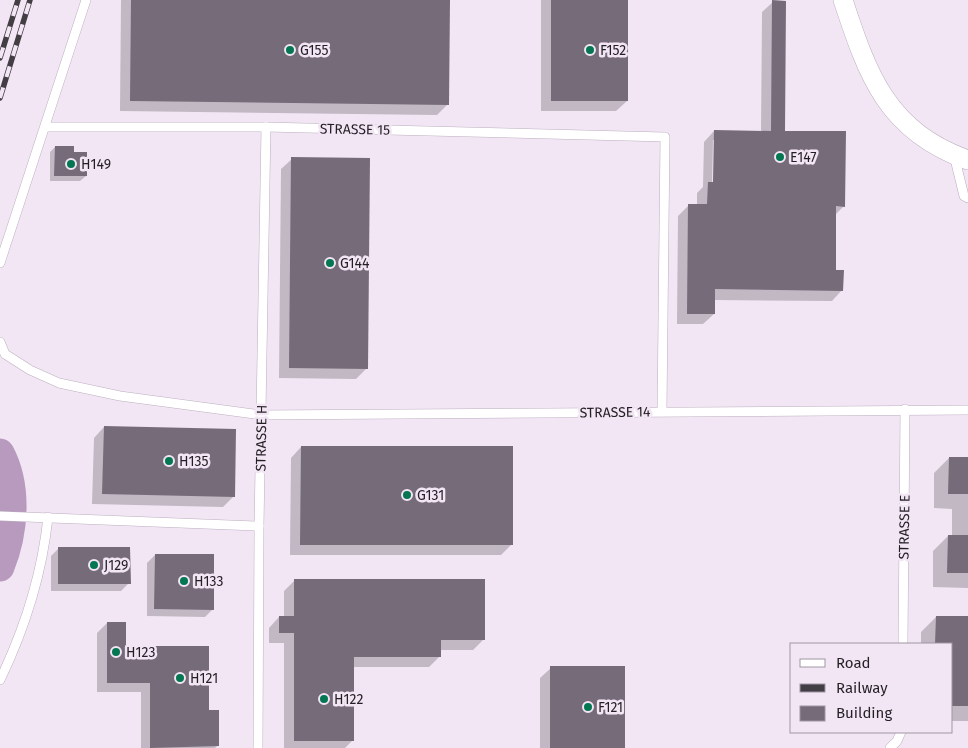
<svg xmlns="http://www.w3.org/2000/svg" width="968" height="748" viewBox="0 0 968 748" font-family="'Fira Sans',sans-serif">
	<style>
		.shadow { fill: #0003; fill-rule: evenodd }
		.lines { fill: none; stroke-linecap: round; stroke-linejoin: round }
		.river { stroke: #b79abe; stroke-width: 29 }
		.building { fill: #766b79 }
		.service-casing { stroke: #bbafbe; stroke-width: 10 }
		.minor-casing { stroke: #bbafbe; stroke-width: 20 }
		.service { stroke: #fff; stroke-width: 9 }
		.minor { stroke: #fff; stroke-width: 19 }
		.rail-casing { stroke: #433d44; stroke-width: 5.5 }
		.rail { stroke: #f2e6f5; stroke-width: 4; stroke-dasharray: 11; stroke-linecap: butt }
		.poi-dot { fill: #047651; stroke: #f2e6f5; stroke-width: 2 }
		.labels { text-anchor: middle; stroke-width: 5; stroke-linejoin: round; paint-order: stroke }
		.poi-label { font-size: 14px; fill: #241f25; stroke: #f2e6f5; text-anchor: start }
		.street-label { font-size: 14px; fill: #241f25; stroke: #f2e6f5 }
	</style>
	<rect width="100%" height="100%" fill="#f2e6f5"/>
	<g class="shadow">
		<polygon points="121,0 449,0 448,104 437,115 120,111"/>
		<polygon points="541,0 627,0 627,101 616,111 541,111"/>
		<path d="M773,2l11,130 60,74 -9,9 -1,57 8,18 -10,11 -118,-1v14l-11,10h-26l1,-108 11,-11h8v-12l6,-6 1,-45 10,-11 47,1 1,-120zM713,140h2v48h-3z"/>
		<polygon points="55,147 72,154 86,176 80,181 50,181 50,152"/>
		<polygon points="292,159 367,368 356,379 279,378 281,169"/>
		<polygon points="104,427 234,496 223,507 92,504 94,438"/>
		<polygon points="301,447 512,544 501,555 290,555 291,458"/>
		<polygon points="949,458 968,458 968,588 933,587 933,551 948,536 952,536 952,509 934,508 934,473"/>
		<polygon points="59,548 129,583 121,591 51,591 51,556"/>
		<polygon points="155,555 213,609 205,617 147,616 147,563"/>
		<polygon points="295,580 483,640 473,650 440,650 440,656 429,667 353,667 353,740 345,748 284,748 284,643 269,643 269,628 279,617 284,617 284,591"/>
		<polygon points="936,617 968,618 968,721 952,721 952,644 921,644 921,632"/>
		<polygon points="107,623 125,647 218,745 215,748 141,748 141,692 97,692 97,633"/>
		<polygon points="551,668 624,748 540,748 540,678"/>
	</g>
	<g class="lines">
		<path class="river" d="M0,453c18,34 14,80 0,114"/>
	</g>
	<g class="building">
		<polygon points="131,0 450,0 449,105 130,101"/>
		<rect x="551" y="0" width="77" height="101"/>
		<polygon points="772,0 786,1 785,131 846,131 845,207 836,206 836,270 844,270 843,291 715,289 715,314 687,314 688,204 707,204 708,182 713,182 714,130 771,131"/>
		<polygon points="55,146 74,146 74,152 87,152 87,176 54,176"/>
		<polygon points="291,157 370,158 368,369 289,368"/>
		<polygon points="104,426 236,429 235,497 102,494"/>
		<polygon points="301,446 513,446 513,545 300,545"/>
		<polygon points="949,457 968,457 968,494 948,494"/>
		<polygon points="948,535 968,535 968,573 947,573"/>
		<polygon points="58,547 130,547 131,584 58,584"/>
		<polygon points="155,554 214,554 214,610 154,609"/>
		<polygon points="294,579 485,579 485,640 441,640 441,657 354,657 354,741 294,741 294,633 279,633 279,616 294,616"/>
		<polygon points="936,616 968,616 968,706 952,706 952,644 935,644"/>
		<polygon points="107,622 126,622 126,646 209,646 209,710 219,710 219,746 150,748 150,683 107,683"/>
		<rect x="550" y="666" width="75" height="82"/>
	</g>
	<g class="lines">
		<defs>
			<g id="service">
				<polyline points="46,127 266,127 665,137 662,411"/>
				<polyline points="954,155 964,196 968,198"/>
				<polyline points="0,263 86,0"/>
				<polyline points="0,342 5,354 30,370 59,383 120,396 261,415 968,410"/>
				<polyline points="0,516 259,526"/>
				<polyline points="903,644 905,409"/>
				<path d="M0,680c25,-52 42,-105 48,-163"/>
				<polyline points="258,748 259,526 266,127"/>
				<polyline points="890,748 897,741 901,732"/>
			</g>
			<path id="minor" d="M843,0c25,76 44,131 125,160"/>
		</defs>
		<use href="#service" class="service-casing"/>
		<use href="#minor" class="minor-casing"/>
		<use href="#service" class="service"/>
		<use href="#minor" class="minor"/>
		<defs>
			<g id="rail">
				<polyline points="0,58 18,0"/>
				<polyline points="0,98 30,0"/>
			</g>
		</defs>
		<use href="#rail" class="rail-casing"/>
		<use href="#rail" class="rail"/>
	</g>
	<g class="poi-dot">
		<circle cx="290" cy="50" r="5"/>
		<circle cx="590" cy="50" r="5"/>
		<circle cx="780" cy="157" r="5"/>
		<circle cx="71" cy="164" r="5"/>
		<circle cx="330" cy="263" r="5"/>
		<circle cx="169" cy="461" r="5"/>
		<circle cx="407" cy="495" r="5"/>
		<circle cx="94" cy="565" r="5"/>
		<circle cx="184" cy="581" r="5"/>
		<circle cx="116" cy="652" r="5"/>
		<circle cx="180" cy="678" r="5"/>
		<circle cx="324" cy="699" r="5"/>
		<circle cx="588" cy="707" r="5"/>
	</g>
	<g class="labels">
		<g class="poi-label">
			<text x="300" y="55">G155</text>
			<text x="600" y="55">F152</text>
			<text x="790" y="162">E147</text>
			<text x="81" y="169">H149</text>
			<text x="340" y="268">G144</text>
			<text x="179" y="466">H135</text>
			<text x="417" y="500">G131</text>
			<text x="104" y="570">J129</text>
			<text x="194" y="586">H133</text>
			<text x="126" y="657">H123</text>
			<text x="190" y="683">H121</text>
			<text x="334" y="704">H122</text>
			<text x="598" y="712">F121</text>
		</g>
		<g class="street-label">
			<text transform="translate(355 129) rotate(1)" y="5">STRASSE 15</text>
			<text transform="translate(615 412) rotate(-1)" y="5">STRASSE 14</text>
			<text transform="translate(261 438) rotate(-89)" y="5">STRASSE H</text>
			<text transform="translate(904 527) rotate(-89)" y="5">STRASSE E</text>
		</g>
	</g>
	<rect x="790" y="643" width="162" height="90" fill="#f2e6f5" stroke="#a096a2"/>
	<rect x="800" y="659" width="25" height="8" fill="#ffffff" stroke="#a096a2"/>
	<text x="836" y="668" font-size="15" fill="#241f25">Road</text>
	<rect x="800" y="684" width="25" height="8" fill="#433d44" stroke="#a096a2"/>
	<text x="836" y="693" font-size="15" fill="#241f25">Railway</text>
	<rect x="800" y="706" width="25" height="15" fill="#766b79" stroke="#a096a2"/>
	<text x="836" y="718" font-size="15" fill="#241f25">Building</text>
</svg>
